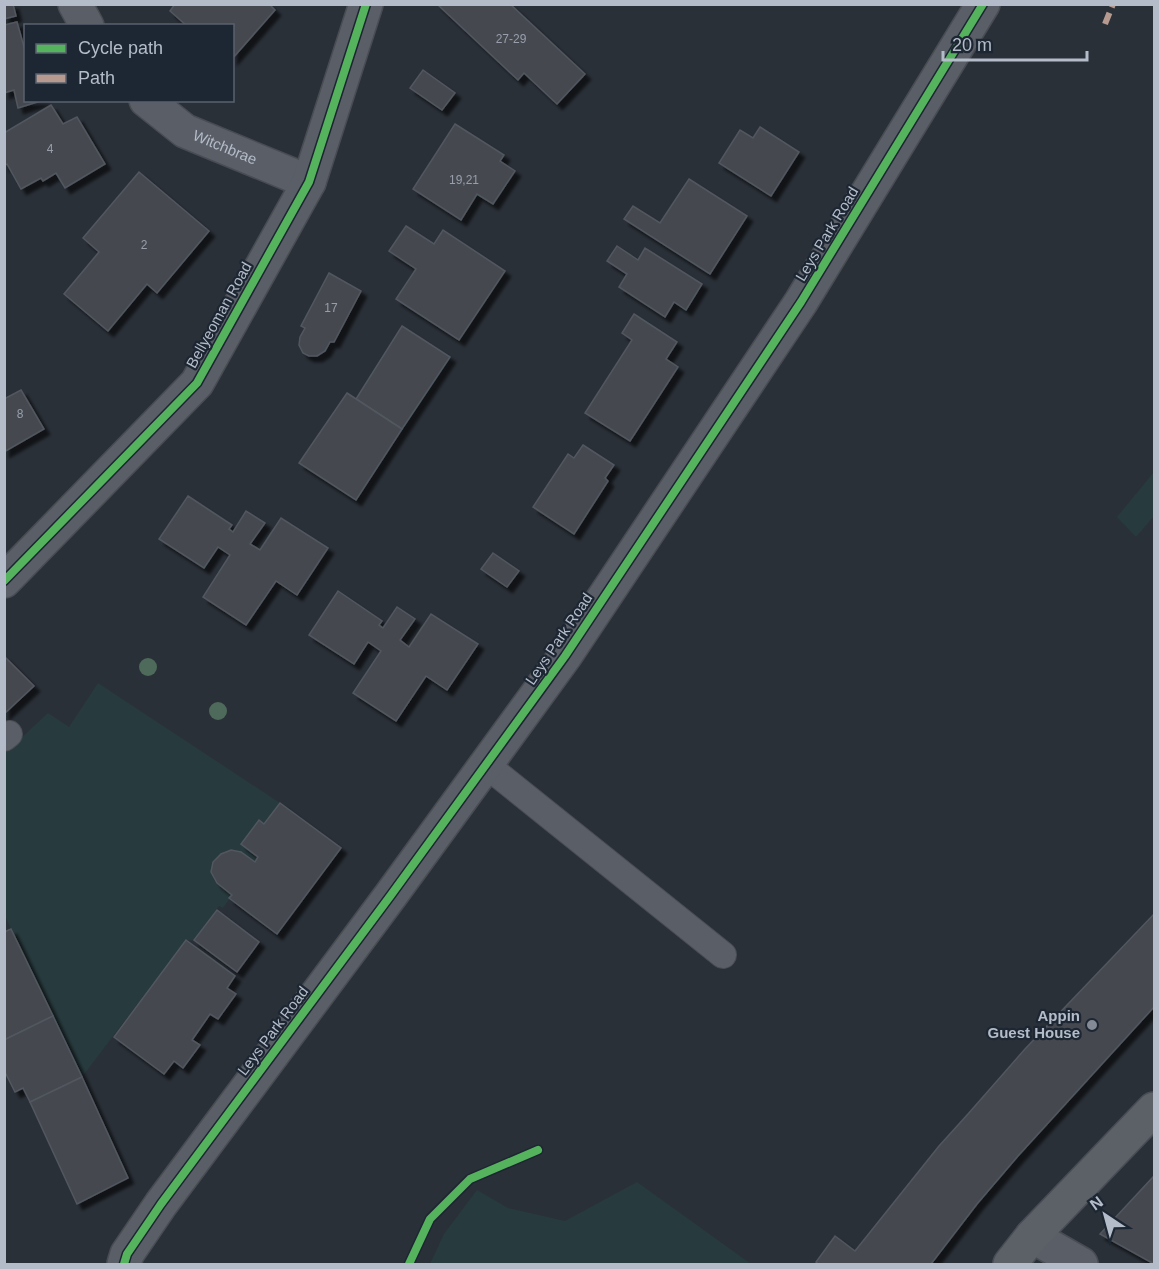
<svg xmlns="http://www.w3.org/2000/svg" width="1159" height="1269" viewBox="0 0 1159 1269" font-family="Helvetica,sans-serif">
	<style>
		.green { fill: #273a3e }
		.building { fill: #444950; stroke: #52575f; stroke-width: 1.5; filter: url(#shadow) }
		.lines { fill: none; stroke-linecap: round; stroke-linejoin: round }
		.lane-casing { stroke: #484c53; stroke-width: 28 }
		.street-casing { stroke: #484c53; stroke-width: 36 }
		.primary-casing { stroke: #484c55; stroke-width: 36 }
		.lane { stroke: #5a5e66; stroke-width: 26 }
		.street { stroke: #5a5e66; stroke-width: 33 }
		.primary { stroke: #5c6168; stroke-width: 33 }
		.quiet { stroke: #b69a8f; stroke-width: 6; stroke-dasharray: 12 6; stroke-linecap: butt }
		.cycleway-casing { stroke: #1d2633; stroke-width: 11 }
		.cycleway { stroke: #56b35d; stroke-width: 8 }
		.tree { fill: #4e6a5a }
		.poi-dot { fill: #848b96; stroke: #1d2633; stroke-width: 2 }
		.labels { text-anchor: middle; stroke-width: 4.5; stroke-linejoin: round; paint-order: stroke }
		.number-label { font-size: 12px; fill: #989fab }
		.street-label { font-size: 15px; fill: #b4bcc9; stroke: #1d2633 }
		.poi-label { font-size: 15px; font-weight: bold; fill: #b4bcc9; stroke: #1d2633; text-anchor: end }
	</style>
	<defs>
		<filter id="shadow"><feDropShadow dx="5.5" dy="5.5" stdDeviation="1.5" flood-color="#0009"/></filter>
	</defs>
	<rect width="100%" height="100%" fill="#2a3038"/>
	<g class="green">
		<polygon points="1154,472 1154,516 1136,537 1117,517"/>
		<path d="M98,683l182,120 -16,21 -5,-4 -18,24 17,13 -3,5c-7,-5 -16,-13 -25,-12 -16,2 -23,21 -14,33 4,5 11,8 16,12l-9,13 -4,-2 -25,34h-8l-104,137 -77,-161v-163l43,-40 21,14z"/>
		<polygon points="637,1182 751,1264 430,1264 444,1234 477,1190 508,1208 565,1221"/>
	</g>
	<g class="building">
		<polygon points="4,4 13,4 16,16 4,19"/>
		<polygon points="175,4 269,4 275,10 232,59 232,26 187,26 170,11"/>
		<polygon points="437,4 510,4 585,74 557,104 524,73 518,80"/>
		<polygon points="17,22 24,47 26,46 26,100 44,100 18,108 14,90 4,93 4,25"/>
		<polygon points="423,70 455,93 442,110 410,88"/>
		<polygon points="51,105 63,124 77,117 105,164 65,188 56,173 43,181 41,178 21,189 7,164 4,166 4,133"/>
		<polygon points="455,124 504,155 500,161 515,171 493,204 477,194 461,220 413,189"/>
		<polygon points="760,127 799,152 771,196 719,163 740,130 753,138"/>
		<polygon points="139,172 209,231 157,293 147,284 108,331 64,294 99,252 83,238"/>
		<polygon points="689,179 747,216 710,274 624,219 633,206 660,223"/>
		<polygon points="406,226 434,244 443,230 505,271 459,340 396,299 416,269 389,251"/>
		<polygon points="617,246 638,260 645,248 702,284 686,310 674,302 665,317 619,287 627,274 607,261"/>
		<polygon points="329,273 361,291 334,342 330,342 325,351 317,356 309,356 303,353 299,345 300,337 305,328 301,326"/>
		<polygon points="634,314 677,342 666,359 678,367 630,441 585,413 632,340 622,333"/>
		<polygon points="402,326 450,357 402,429 356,399"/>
		<polygon points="21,390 44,429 4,452 4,399"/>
		<polygon points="347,393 402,429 356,500 299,463"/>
		<polygon points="583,445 614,465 605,478 608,481 574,534 533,507 568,454 574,458"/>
		<polygon points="188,496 232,525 229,529 233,532 246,511 265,523 250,544 260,550 281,518 328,548 297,595 276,581 246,625 203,597 230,555 218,547 204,568 159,539"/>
		<polygon points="493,553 519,571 507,587 481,569"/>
		<polygon points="338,591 382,621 379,625 383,628 397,607 415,619 400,640 409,647 431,614 478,644 447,690 426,676 396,721 353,693 381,651 368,642 354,664 309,635"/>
		<polygon points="4,656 34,686 4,714"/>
		<polygon points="280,803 341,848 277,934 229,898 232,895 217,883 211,872 213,862 221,854 231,850 241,852 255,862 258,857 241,844 259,820 264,824"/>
		<polygon points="217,910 259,942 237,972 194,940"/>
		<polygon points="1154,914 1154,1007 1018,1156 977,1204 931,1264 819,1264 816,1262 835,1236 855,1251 939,1146 968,1114 1025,1049"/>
		<polygon points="11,929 53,1016 4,1040 4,932"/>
		<polygon points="186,940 235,976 227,988 236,994 218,1019 210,1014 192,1040 200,1045 183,1068 174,1061 164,1074 114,1037"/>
		<polygon points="53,1016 82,1077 30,1102 23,1088 15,1092 4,1070 4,1040"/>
		<polygon points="82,1077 128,1178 77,1204 30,1102"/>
		<polygon points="1154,1176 1154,1264 1100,1234"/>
	</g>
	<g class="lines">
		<defs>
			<g id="lane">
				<polyline points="4,738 9,734"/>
				<polyline points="485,764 723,955"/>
			</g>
			<g id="street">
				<polyline points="75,4 87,26"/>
				<path id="s1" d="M146,100l39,31 124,51"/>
				<polyline points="4,581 197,383 309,182 366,4"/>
				<polyline points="1032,1236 1081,1264"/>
				<polyline points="124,1264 127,1254 161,1204 391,895 565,656 801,302 983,4"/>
			</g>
			<polyline id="primary" points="1010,1264 1032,1236 1154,1109"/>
		</defs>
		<use href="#lane" class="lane-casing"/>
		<use href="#street" class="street-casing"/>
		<use href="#primary" class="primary-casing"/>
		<use href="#lane" class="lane"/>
		<use href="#street" class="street"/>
		<use href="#primary" class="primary"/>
		<polyline class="quiet" points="1105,24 1113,4"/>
		<defs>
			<g id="cycleway">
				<polyline points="4,581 197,383 309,182 366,4"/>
				<polyline points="124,1264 127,1254 161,1204 391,895 565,656 801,302 983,4"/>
				<polyline points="409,1264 430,1219 470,1179 538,1150"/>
			</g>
		</defs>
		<use href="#cycleway" class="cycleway-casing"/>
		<use href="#cycleway" class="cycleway"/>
	</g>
	<g class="tree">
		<circle cx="148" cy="667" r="9"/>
		<circle cx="218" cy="711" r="9"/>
	</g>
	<circle class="poi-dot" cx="1092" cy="1025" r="6"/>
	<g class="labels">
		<g class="number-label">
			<text x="511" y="43">27-29</text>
			<text x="50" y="153">4</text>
			<text x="464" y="184">19,21</text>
			<text x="144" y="249">2</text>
			<text x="331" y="312">17</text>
			<text x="20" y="418">8</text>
		</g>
		<g class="street-label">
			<text dy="5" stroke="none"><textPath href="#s1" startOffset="93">Witchbrae</textPath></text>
			<text transform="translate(827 234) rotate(-59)" y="5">Leys Park Road</text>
			<text transform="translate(219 315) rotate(-61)" y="5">Bellyeoman Road</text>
			<text transform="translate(559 639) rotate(-56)" y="5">Leys Park Road</text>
			<text transform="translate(273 1031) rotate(-53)" y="5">Leys Park Road</text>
		</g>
		<g class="poi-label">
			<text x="1080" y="1021">Appin<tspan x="1080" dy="17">Guest House</tspan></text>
		</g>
	</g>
	<rect width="1159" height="1269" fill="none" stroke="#b4bcc9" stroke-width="12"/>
	<rect x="24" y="24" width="210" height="78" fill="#1d2633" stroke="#59626f" stroke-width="1.5"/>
	<rect x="36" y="44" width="30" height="9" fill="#56b35d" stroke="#59626f" stroke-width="1.5"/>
	<text x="78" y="54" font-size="18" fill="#b4bcc9">Cycle path</text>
	<rect x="36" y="74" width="30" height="9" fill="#b69a8f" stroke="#59626f" stroke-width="1.5"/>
	<text x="78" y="84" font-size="18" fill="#b4bcc9">Path</text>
	<g transform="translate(1105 1215) rotate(324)" stroke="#1d2633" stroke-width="4.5" paint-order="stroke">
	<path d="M0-4.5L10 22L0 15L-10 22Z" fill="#b4bcc9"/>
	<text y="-9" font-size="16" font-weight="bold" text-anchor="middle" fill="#b4bcc9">N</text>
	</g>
	<path d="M943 51v9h144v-9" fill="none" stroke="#b4bcc9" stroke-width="3"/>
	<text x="952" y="51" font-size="18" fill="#b4bcc9" stroke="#1d2633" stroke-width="4.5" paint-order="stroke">20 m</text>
</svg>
